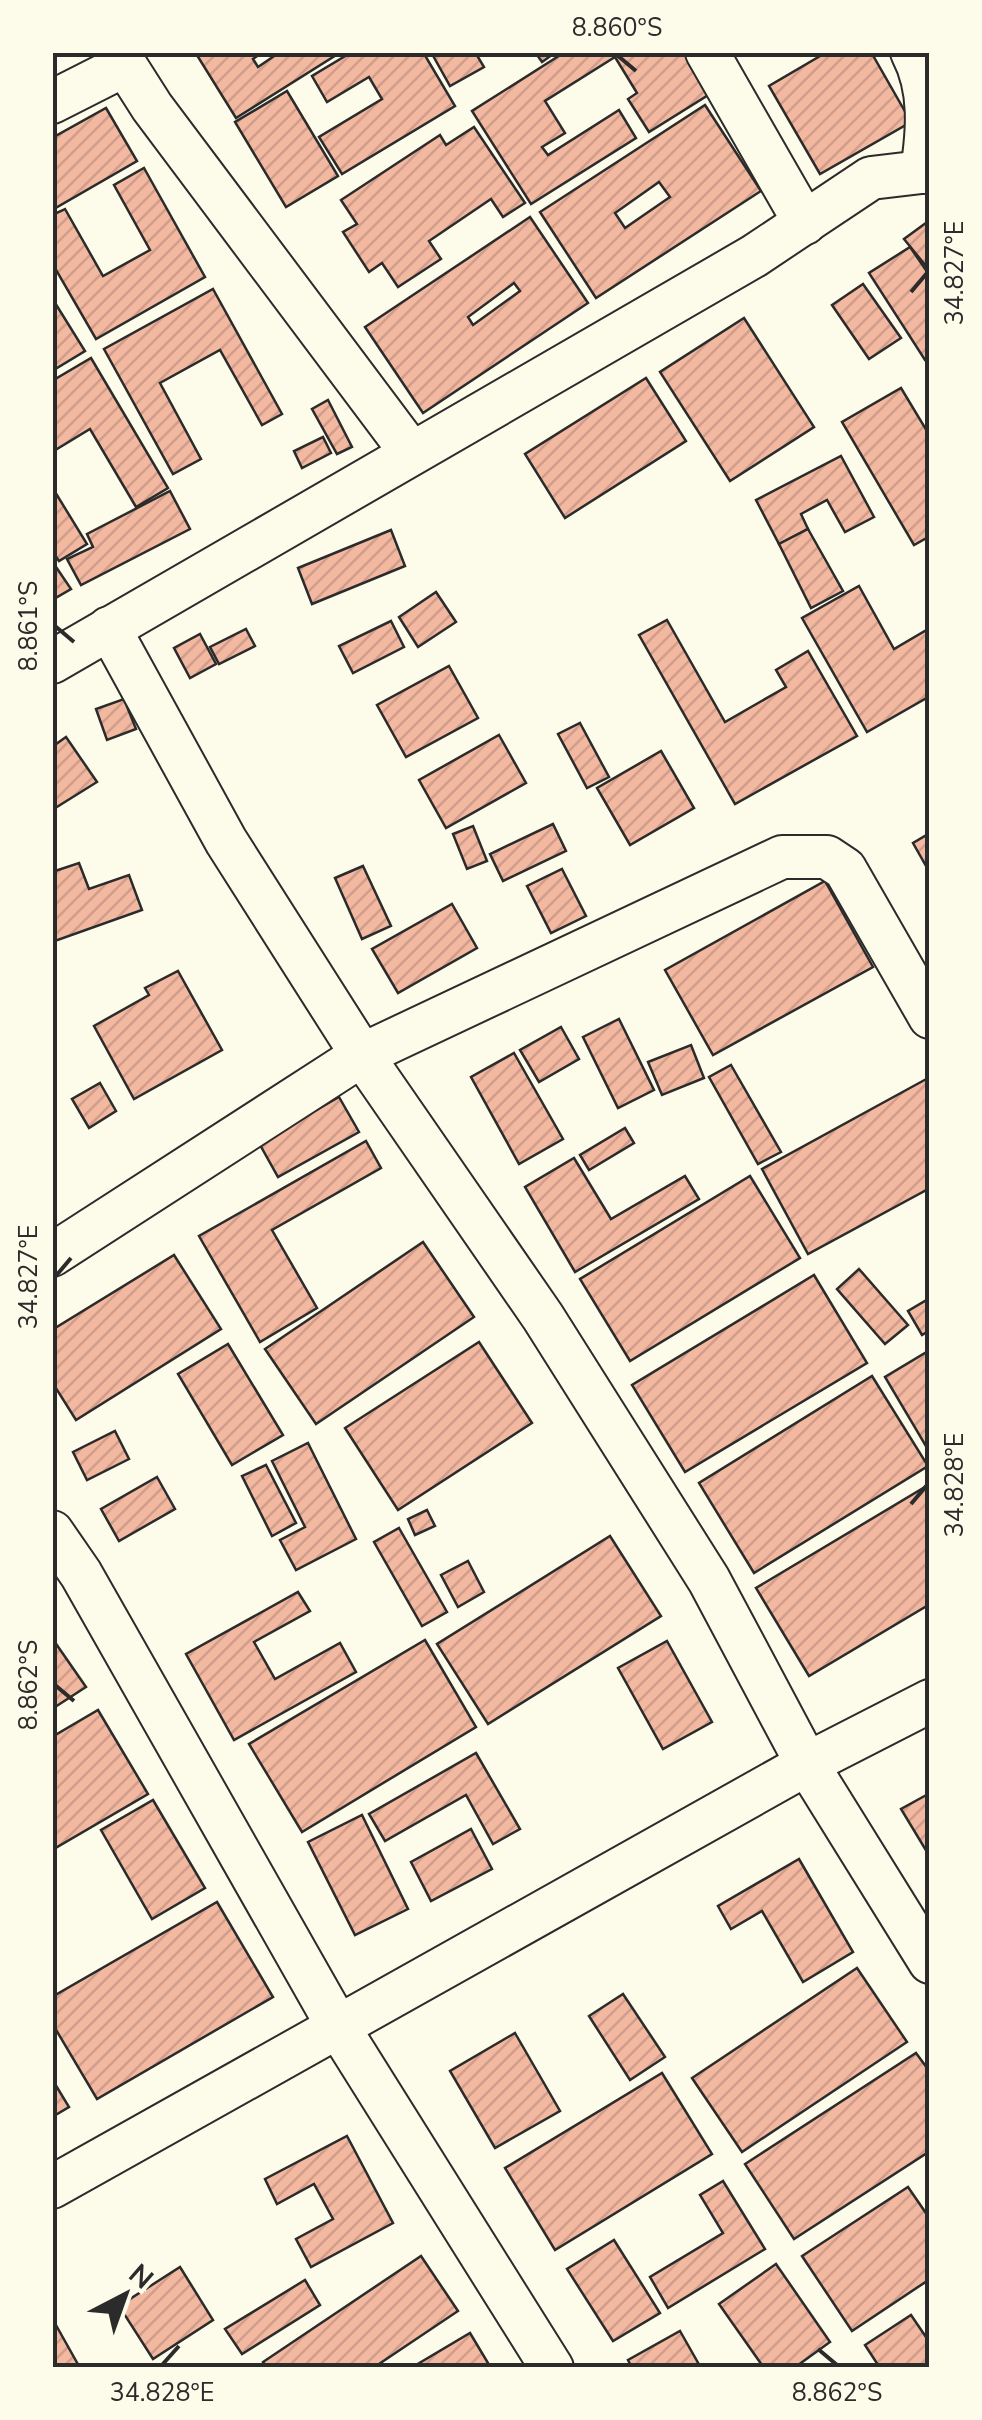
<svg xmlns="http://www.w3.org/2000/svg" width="982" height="2420" viewBox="0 0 982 2420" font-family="'Nunito Sans',sans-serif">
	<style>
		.building { fill: url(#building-hatch); stroke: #2b2b2b; stroke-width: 2.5; fill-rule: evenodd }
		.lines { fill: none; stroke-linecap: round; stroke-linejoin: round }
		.street-casing { stroke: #2b2b2b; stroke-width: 46 }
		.street { stroke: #fdfbea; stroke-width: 42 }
		.ticks { fill: none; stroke: #2b2b2b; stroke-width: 4 }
		.neatline { fill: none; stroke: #2b2b2b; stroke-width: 4 }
		.ticks-label { font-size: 25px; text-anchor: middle; fill: #2b2b2b }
	</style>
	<defs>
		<pattern id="building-hatch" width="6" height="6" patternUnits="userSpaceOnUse" patternTransform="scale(2.5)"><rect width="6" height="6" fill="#f2b8a0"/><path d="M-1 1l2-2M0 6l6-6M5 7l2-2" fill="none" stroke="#d09e8a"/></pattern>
	</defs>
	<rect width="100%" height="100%" fill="#fdfbea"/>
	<g class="building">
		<polygon points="195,52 263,52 253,59 258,67 280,52 341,52 236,118"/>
		<polygon points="352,52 423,52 455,106 342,174 319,137 382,99 369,77 327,102 312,76"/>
		<polygon points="431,52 475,52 484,67 450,86"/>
		<polygon points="535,52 556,52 542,62"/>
		<polygon points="565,52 688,52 713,92 649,132 628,99 637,93 615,57 545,101 565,133 542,147 548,155 619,110 636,138 531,204 472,111"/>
		<polygon points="827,52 871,52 911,122 820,174 769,86"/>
		<polygon points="287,91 338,176 286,207 235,122"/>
		<path d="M705,105l56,86 -165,107 -56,-86zM659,182l11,15 -45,31 -10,-15z"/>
		<polygon points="106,108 137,161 52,210 52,138"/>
		<polygon points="474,127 525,203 503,217 491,199 429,241 441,259 398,287 382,263 369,272 343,232 357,224 341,200 440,135 446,145"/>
		<polygon points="144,168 205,277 96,339 52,263 52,215 65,209 103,276 150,250 114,185"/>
		<path d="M530,217l58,86 -165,110 -58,-86zM514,283l6,8 -47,34 -5,-8z"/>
		<polygon points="930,220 930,271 904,239"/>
		<polygon points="910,247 930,276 930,358 925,360 869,273"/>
		<polygon points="863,284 901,338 869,359 832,305"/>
		<polygon points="213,289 282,414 262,425 220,350 160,383 201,459 173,474 104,349"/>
		<polygon points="52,298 85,351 52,371"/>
		<polygon points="744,318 814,427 730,481 660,372"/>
		<polygon points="91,358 168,488 136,507 90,429 52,452 52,381"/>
		<polygon points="646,378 686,441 565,518 525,454"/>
		<polygon points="901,388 930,436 930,536 914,545 842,422"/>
		<polygon points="328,400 352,447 337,454 312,409"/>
		<polygon points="323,437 331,453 302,468 294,451"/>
		<polygon points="841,456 874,517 845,532 827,500 801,514 808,529 779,544 756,500"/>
		<polygon points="52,487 87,544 59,561 52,551"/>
		<polygon points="170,491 190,529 81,585 67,559 93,547 87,534"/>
		<polygon points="808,529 843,591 811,608 779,544"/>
		<polygon points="391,530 405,566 312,604 298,568"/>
		<polygon points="52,561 71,589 52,600"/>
		<polygon points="859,586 894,649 930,628 930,696 867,732 802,618"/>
		<polygon points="436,592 456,622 418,647 399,617"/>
		<polygon points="667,620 725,722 786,687 776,670 808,651 857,736 735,804 639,635"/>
		<polygon points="391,621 404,647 353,673 339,646"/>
		<polygon points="246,629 255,646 219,664 210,647"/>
		<polygon points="200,634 216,664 190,678 174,648"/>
		<polygon points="449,666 478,718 406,757 377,705"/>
		<polygon points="124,699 136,729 107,740 96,709"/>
		<polygon points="580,723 609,777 587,788 558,734"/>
		<polygon points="499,735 526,783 446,828 419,780"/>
		<polygon points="66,737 97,782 52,810 52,747"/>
		<polygon points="661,751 694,808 630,845 597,788"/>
		<polygon points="553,824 566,851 503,881 490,854"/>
		<polygon points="473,826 487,861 467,869 453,834"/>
		<polygon points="930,833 930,873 913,843"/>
		<polygon points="79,863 89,889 129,875 142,910 52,942 52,872"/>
		<polygon points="363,866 391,926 362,939 335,878"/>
		<polygon points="562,869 586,916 551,933 527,886"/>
		<polygon points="825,881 873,967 713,1055 665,970"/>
		<polygon points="452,904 477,948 398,993 372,949"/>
		<polygon points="178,971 222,1050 134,1099 94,1026 149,995 145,988"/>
		<polygon points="619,1019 654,1090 618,1108 583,1037"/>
		<polygon points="561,1027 579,1059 539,1082 520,1050"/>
		<polygon points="691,1045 704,1078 662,1095 648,1062"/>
		<polygon points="514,1053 563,1139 519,1164 471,1077"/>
		<polygon points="731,1065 781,1152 758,1164 709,1077"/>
		<polygon points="930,1077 930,1188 808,1254 762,1169"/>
		<polygon points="100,1083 116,1111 89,1128 72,1099"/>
		<polygon points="339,1097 359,1132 278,1177 259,1143"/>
		<polygon points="625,1128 634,1143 589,1170 580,1155"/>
		<polygon points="366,1141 381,1168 272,1230 317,1308 260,1342 199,1236"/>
		<polygon points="574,1158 611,1219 685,1176 699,1199 575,1272 525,1187"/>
		<polygon points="750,1176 800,1258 630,1361 580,1279"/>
		<polygon points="423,1242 474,1317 316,1424 265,1349"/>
		<polygon points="174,1255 221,1329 76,1420 52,1382 52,1330"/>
		<polygon points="859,1269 908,1325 885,1344 837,1289"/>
		<polygon points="814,1275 867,1363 685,1472 632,1385"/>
		<polygon points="930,1298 930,1330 922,1335 908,1311"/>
		<polygon points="479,1342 532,1423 398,1510 345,1428"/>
		<polygon points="228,1344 283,1435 232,1465 178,1374"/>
		<polygon points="930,1350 930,1453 885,1377"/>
		<polygon points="872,1376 928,1466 754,1573 699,1483"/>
		<polygon points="115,1431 129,1459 87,1480 73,1452"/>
		<polygon points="308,1443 356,1539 296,1570 280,1540 305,1527 272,1461"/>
		<polygon points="266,1465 296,1523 272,1536 242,1476"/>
		<polygon points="157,1477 175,1509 119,1541 101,1509"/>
		<polygon points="930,1484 930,1604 809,1676 756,1588"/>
		<polygon points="427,1510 435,1526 415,1535 408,1519"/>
		<polygon points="399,1528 447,1612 422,1626 374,1542"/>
		<polygon points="610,1536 661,1616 488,1724 437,1644"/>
		<polygon points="468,1561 484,1592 458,1607 441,1575"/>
		<polygon points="298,1592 310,1611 254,1642 275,1679 340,1643 356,1672 234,1740 186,1654"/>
		<polygon points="52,1638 86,1687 52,1709"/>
		<polygon points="425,1640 476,1727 302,1832 249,1744"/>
		<polygon points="667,1641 712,1722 663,1749 618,1668"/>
		<polygon points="98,1710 148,1794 52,1850 52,1737"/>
		<polygon points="476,1753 520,1829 493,1844 466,1795 385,1841 369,1814"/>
		<polygon points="930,1793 930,1857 901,1809"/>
		<polygon points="153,1800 205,1888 152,1919 101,1830"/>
		<polygon points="362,1815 408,1909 355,1935 308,1842"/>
		<polygon points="471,1829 492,1869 431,1901 411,1862"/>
		<polygon points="799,1859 853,1952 803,1982 762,1911 731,1929 718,1906"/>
		<polygon points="217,1902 273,1997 97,2099 52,2023 52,1997"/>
		<polygon points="857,1968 907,2042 742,2152 692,2078"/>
		<polygon points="623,1994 665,2057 630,2080 589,2016"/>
		<polygon points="515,2033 560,2111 495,2148 450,2071"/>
		<polygon points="916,2053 930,2072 930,2151 794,2239 745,2164"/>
		<polygon points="662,2073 712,2154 555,2250 505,2168"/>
		<polygon points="52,2079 69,2107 52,2117"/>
		<polygon points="347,2136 393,2223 311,2267 296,2239 333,2219 314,2184 277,2204 265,2179"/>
		<polygon points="723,2181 765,2249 668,2308 650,2277 723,2233 700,2195"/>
		<polygon points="908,2187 930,2219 930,2279 852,2331 802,2256"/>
		<polygon points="614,2240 660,2313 613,2341 567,2269"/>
		<polygon points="421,2256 458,2311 373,2368 267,2368 263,2362"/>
		<polygon points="776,2264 830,2342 794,2368 764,2368 719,2304"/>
		<polygon points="180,2267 213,2320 153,2359 119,2306"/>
		<polygon points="305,2280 320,2305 242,2354 225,2329"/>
		<polygon points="911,2315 930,2343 930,2368 880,2368 865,2345"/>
		<polygon points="52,2318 80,2368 52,2368"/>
		<polygon points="680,2331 701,2368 632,2368 628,2360"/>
		<polygon points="470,2333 491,2368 411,2368"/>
	</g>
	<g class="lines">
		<defs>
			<g id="street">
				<polyline points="117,52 152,107 410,451"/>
				<polyline points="707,52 805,223"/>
				<path d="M912,52c20,38 16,80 10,120"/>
				<polyline points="52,102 125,65"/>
				<polyline points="109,628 226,841 362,1055 543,1317 709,1580 807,1764 930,1962"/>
				<polyline points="52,662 754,256 871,178 930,171"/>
				<polyline points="52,1255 362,1055 782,857 827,857 845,869 930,1017"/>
				<polyline points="52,1532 81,1574 337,2025 552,2368"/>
				<polyline points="52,2187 807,1764 930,1701"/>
			</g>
		</defs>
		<use href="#street" class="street-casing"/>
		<use href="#street" class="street"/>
	</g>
	<path class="ticks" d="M617,55l19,16M911,292l16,-19M55,626l19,16M55,1277l16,-19M911,1504l16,-19M55,1685l19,16M818,2349l19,16M162,2365l17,-19"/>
	<rect width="982" height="2420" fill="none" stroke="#fdfbea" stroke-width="110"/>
	<g transform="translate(125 2295) rotate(41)" stroke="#fdfbea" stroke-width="8" paint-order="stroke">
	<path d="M0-8L18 38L0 25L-18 38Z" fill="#2b2b2b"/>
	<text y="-15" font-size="28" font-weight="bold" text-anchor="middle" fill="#2b2b2b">N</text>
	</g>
	<rect x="55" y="55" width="872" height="2310" class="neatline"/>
	<g class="ticks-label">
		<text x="617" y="36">8.860°S</text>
		<text transform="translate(954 273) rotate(-90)" y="9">34.827°E</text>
		<text transform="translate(28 626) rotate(-90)" y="9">8.861°S</text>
		<text transform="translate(28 1277) rotate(-90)" y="9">34.827°E</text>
		<text transform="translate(954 1485) rotate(-90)" y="9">34.828°E</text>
		<text transform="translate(28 1685) rotate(-90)" y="9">8.862°S</text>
		<text x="162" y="2401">34.828°E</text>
		<text x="837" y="2401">8.862°S</text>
	</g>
</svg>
